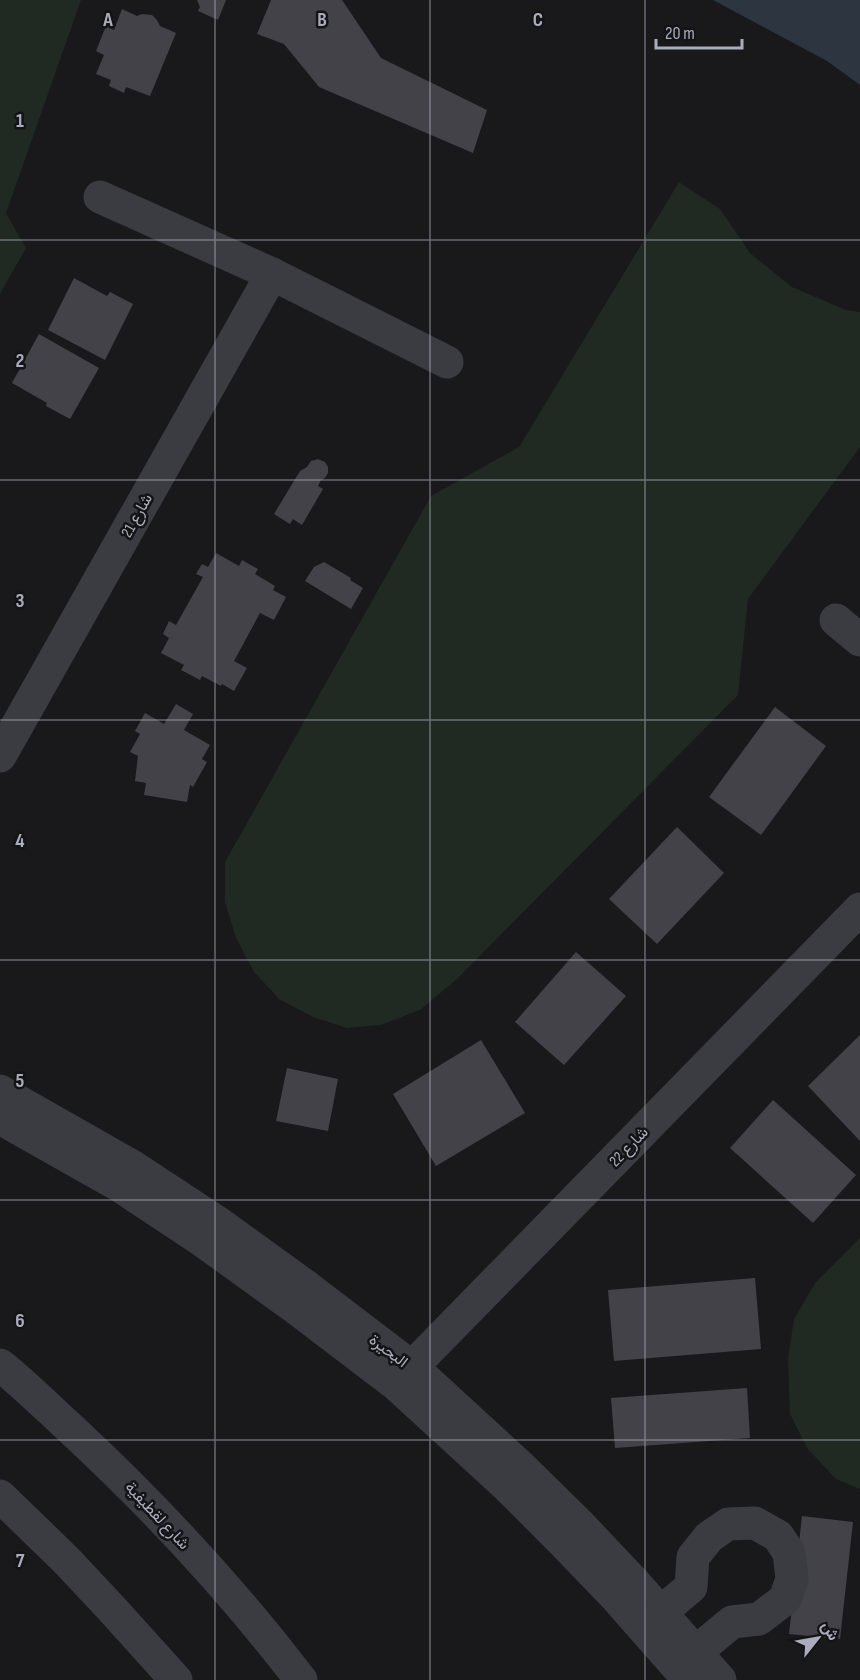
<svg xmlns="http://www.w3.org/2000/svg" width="860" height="1680" viewBox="0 0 860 1680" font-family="'Sofia Sans Condensed',Vazirmatn,sans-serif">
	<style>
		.green { fill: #202922 }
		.water { fill: #2d3640 }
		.building { fill: #434248 }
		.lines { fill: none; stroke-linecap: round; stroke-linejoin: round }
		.minor { stroke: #3b3b42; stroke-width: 33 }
		.grid { fill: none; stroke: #aaadbc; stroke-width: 1.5; stroke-opacity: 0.55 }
		.labels { text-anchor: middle; stroke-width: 5; stroke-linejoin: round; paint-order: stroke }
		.street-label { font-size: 16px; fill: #aaadbc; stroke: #141316 }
		.grid-label { font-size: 20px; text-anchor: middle; font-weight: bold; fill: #aaadbc; stroke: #141316; stroke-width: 5; stroke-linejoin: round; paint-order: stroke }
	</style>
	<rect width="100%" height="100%" fill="#19181b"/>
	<g class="green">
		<polygon points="0,0 81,0 6,213 26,248 0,294"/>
		<polygon points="679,182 720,209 750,253 792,287 846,310 860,312 860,447 748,599 738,695 457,979 420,1010 381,1025 347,1028 313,1017 279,999 254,972 236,938 225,902 225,862 431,496 519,447"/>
		<polygon points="860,1238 860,1489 836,1479 807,1448 790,1414 788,1358 794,1319 816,1282"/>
	</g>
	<polygon class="water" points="713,0 860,0 860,85 827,61"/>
	<g class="building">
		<polygon points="197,0 226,0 218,20 198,11 200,7"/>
		<polygon points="271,0 342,0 381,58 487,110 473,153 319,87 284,44 257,34"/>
		<polygon points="122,9 137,16 142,14 152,15 157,20 160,26 176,33 150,96 126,87 124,93 109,86 111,80 96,74 104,55 96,51 106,26 114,30"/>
		<polygon points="74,278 107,296 110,292 133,304 105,360 48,330"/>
		<polygon points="39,334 99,368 70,419 46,406 47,403 12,383"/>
		<polygon points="318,459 325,462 328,467 328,473 325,478 321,480 318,486 323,489 302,525 293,519 290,524 274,514 300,471 307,467 311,461"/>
		<polygon points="216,553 239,566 242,560 258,569 255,574 275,586 273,590 286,597 274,620 260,613 234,661 247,668 234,691 222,684 221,686 202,676 200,680 181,670 184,665 161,653 169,638 163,634 169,621 176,625 203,577 196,574 202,564 208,567"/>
		<polygon points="324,562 351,578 350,580 363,588 351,609 305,581 314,567"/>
		<polygon points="176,704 193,714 184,730 210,745 202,759 207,762 193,787 190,785 187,802 144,795 146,783 135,781 138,756 130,752 140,734 135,731 145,713 164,724"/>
		<polygon points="775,707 826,746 761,835 709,797"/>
		<polygon points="677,827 724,873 657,944 609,899"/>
		<polygon points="576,952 626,996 564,1065 515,1022"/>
		<polygon points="860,1035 860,1141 808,1086"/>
		<polygon points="481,1040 525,1113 436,1166 393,1094"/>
		<polygon points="287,1068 338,1079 328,1131 276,1121"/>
		<polygon points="773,1100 856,1175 813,1223 730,1148"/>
		<polygon points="755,1278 761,1349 614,1361 608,1290"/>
		<polygon points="747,1388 750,1438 615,1448 611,1398"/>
		<polygon points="802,1516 853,1522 840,1639 789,1634"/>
	</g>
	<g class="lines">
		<g class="minor">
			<polyline points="100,197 272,274 447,362"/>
			<polyline points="836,620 860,640"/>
			<polyline points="0,756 272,274"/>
			<polyline points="0,1091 132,1166 217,1222 307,1287 412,1367 522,1468 580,1525 632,1580 720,1680"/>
			<polyline points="0,1118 120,1186 203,1241 293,1306 398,1386 506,1485 563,1542 615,1596 689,1680"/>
			<path d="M0,1365c25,20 48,43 71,64 83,77 161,161 230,251"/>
			<polyline points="400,1383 412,1367 860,909"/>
			<polyline points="0,1496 66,1560 111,1608 176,1680"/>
			<polyline points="661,1612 691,1587 693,1557 709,1537 728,1524 755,1523 778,1536 789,1553 792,1579 785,1599 759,1619 732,1622 696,1652"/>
		</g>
	</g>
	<path class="grid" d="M215,0v1680M430,0v1680M645,0v1680M0,240h860M0,480h860M0,720h860M0,960h860M0,1200h860M0,1440h860"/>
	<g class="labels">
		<g class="street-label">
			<text transform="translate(136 515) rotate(-61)" y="6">شارع 21</text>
			<text transform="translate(628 1146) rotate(-46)" y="6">شارع 22</text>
			<text transform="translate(389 1350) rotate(37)" y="6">البحيرة</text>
			<text transform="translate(158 1515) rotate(47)" y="6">شارع لقطيفية</text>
		</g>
	</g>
	<g class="grid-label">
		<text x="108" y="26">A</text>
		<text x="322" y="26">B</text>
		<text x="538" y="26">C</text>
		<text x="20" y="127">1</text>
		<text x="20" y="367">2</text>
		<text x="20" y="607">3</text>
		<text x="20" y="847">4</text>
		<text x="20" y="1087">5</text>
		<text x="20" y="1327">6</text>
		<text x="20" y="1567">7</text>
	</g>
	<g transform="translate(818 1638) rotate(59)" stroke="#141316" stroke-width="4.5" paint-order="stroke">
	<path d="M0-4.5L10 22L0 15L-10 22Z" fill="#aaadbc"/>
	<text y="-9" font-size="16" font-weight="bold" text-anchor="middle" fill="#aaadbc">ش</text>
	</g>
	<path d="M656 39v9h86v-9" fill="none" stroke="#aaadbc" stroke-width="3"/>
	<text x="665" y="39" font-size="18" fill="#aaadbc" stroke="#141316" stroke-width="4.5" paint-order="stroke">20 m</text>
</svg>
